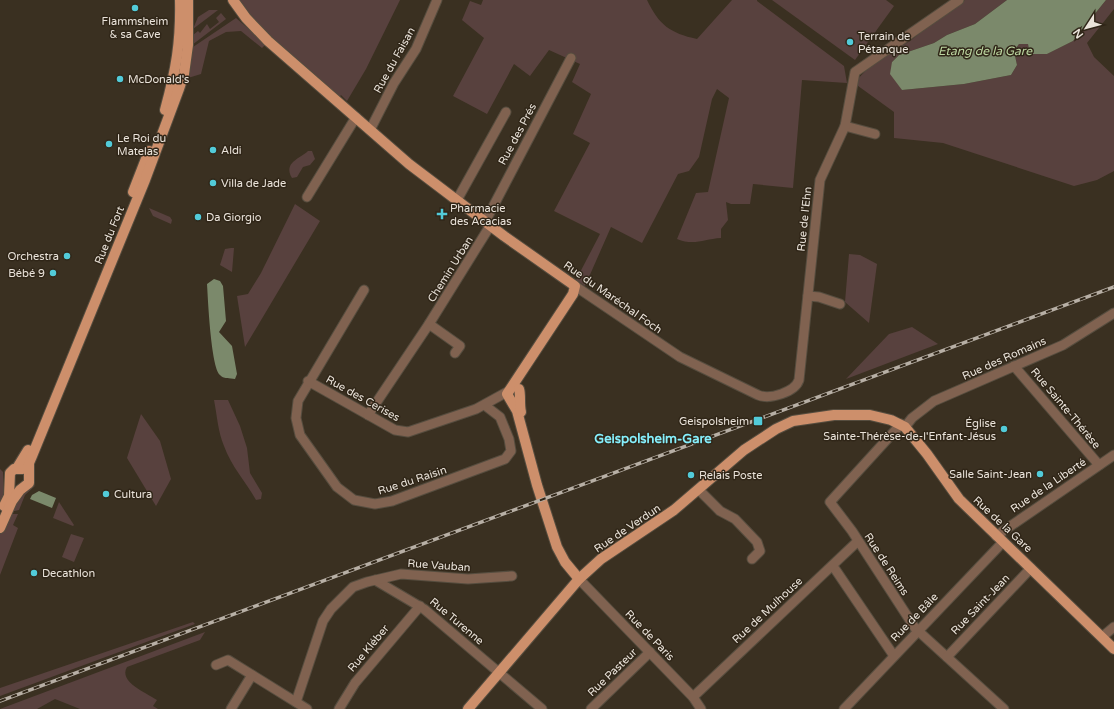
<svg xmlns="http://www.w3.org/2000/svg" width="1114" height="709" viewBox="0 0 1114 709" font-family="'Varela Round',sans-serif">
	<style>
		.green { fill: #58413e }
		.water { fill: #7b896b }
		.lines { fill: none; stroke-linecap: round; stroke-linejoin: round }
		.minor-casing { stroke: #564d3f; stroke-width: 11 }
		.major-casing { stroke: #564d3f; stroke-width: 12 }
		.minor { stroke: #806250; stroke-width: 9 }
		.major { stroke: #cd8f6b; stroke-width: 10 }
		.rail-casing { stroke: #b7afa5; stroke-width: 3.5 }
		.rail { stroke: #302618; stroke-width: 2; stroke-dasharray: 6; stroke-linecap: butt }
		.poi-dot { fill: #52cbd9; stroke: #302618; stroke-width: 1.5 }
		.labels { text-anchor: middle; stroke-width: 3; stroke-linejoin: round; paint-order: stroke }
		.poi-label { font-size: 11px; fill: #eae3da; stroke: #302618; text-anchor: start }
		.street-label { font-size: 11px; fill: #eae3da; stroke: #302618 }
		.water-label { font-size: 12px; font-style: italic; fill: #bdd7a1; stroke: #302618 }
		.quarter-label { font-size: 13px; font-weight: bold; fill: #86f0fd; stroke: #302618 }
	</style>
	<rect width="100%" height="100%" fill="#3a3021"/>
	<g class="green">
		<polygon points="237,0 400,0 366,69 347,101 341,95 339,98 257,27"/>
		<path d="M483,0h164c12,25 23,33 50,39l35,-39h25v1l87,65 3,17 -45,-3 -9,108 -40,-4 -3,20h-19l-5,-2 2,18 -7,9v9c-17,1 -27,8 -44,1l19,-46 12,-1 21,-94 -12,-9 -5,10 -13,58 -10,14 -11,3 -36,69 -31,-16 -26,59 -9,-6 24,-46 -46,-23 36,-68 -17,-9 18,-40 -19,-12 8,-18 -31,-14 -19,26 -16,-12 -27,50 -34,-18 31,-58 -22,-18 8,-19 11,4z"/>
		<polygon points="772,0 886,0 894,6 855,60"/>
		<polygon points="965,0 1007,0 975,24 947,35 934,43 899,55 892,62 902,90 964,84 1011,75 1017,65 1014,51 1019,44 1028,44 1031,54 1047,54 1073,41 1106,0 1114,0 1114,9 1087,43 1094,57 1114,76 1114,171 1097,180 1074,186 943,143 894,138 894,112 854,83 871,65 910,41 939,18"/>
		<polygon points="209,10 218,10 193,29 198,17"/>
		<polygon points="221,13 226,19 192,45 193,35 198,31 200,33 207,24 210,29 219,22 216,18"/>
		<polygon points="236,18 266,44 262,48 241,31 226,32 209,41 201,74 188,78 193,47"/>
		<path d="M308,151h4l3,8 -5,6 -7,2 -6,10 -5,1c-9,-16 8,-19 16,-27z"/>
		<polygon points="295,204 320,221 245,347 237,296 248,294 261,273"/>
		<polygon points="149,208 170,217 172,220 171,224 153,216"/>
		<polygon points="231,248 234,248 232,272 220,265 225,249"/>
		<polygon points="849,254 860,255 877,264 869,323 845,302"/>
		<polygon points="912,327 938,344 846,379 889,334"/>
		<path d="M214,400h14l12,26 7,22 3,25 12,20 -1,6 -5,1c-10,-18 -25,-34 -32,-54 -6,-14 -7,-31 -10,-46z"/>
		<polygon points="141,414 160,441 171,479 156,506 127,458"/>
		<polygon points="0,469 3,472 4,495 0,510"/>
		<polygon points="36,485 25,495 19,510 10,512 17,497"/>
		<polygon points="59,502 74,525 73,526 53,518"/>
		<polygon points="11,514 18,514 13,525 18,528 0,575 0,532"/>
		<polygon points="71,534 84,538 74,562 62,557"/>
		<polygon points="193,622 195,624 0,696 0,688"/>
		<path d="M205,632l-5,8 -73,27c-9,15 20,26 30,33l-4,6 5,3h-78l-25,-10 -18,10h-37z"/>
	</g>
	<g class="water">
		<polygon points="1007,0 1106,0 1073,41 1047,54 1030,54 1028,44 1019,44 1014,51 1017,65 1011,75 964,84 902,90 890,74 892,62 899,55 934,43 947,35 975,24"/>
		<path d="M214,279l6,2 3,5 3,35 -7,11 13,14 5,28 -2,5c-5,-1 -12,0 -15,-4 -9,-8 -12,-76 -13,-91z"/>
		<polygon points="39,491 56,498 52,508 30,499 32,495"/>
	</g>
	<g class="lines">
		<defs>
			<g id="minor">
				<polyline points="845,126 875,134"/>
				<polyline points="370,130 394,83 416,49 437,0"/>
				<polyline points="307,197 356,117"/>
				<polyline points="457,200 506,112"/>
				<polyline points="485,222 571,58"/>
				<path d="M575,286l105,71 78,38c12,5 37,-3 41,-15l21,-200 25,-54 10,-54 104,-72"/>
				<polyline points="364,290 298,401 296,418 300,435 337,487 354,500 375,504 392,501 505,459 511,451 509,439 500,417 487,407"/>
				<polyline points="808,296 819,297 840,304"/>
				<polyline points="429,324 460,346 455,353"/>
				<polyline points="1014,366 1099,465"/>
				<polyline points="308,381 395,430 408,432 476,409 507,392"/>
				<polyline points="368,415 429,324 490,226"/>
				<polyline points="901,424 830,502 852,531 915,628 1004,709"/>
				<polyline points="905,427 912,418 934,401 1063,345 1114,313"/>
				<polyline points="699,490 720,511 735,519 757,542 760,551 752,559"/>
				<polyline points="996,536 1114,455"/>
				<polyline points="835,569 894,656"/>
				<polyline points="579,579 693,697 701,709"/>
				<polyline points="375,580 424,609 542,709"/>
				<polyline points="1102,637 1114,627"/>
				<polyline points="947,657 1031,568"/>
				<polyline points="216,665 228,660 307,709"/>
				<polyline points="693,697 858,541"/>
				<polyline points="296,702 323,621 331,609 353,587 367,582 401,574 468,579 512,576"/>
				<polyline points="231,709 252,675"/>
				<polyline points="339,709 355,683 420,606"/>
				<polyline points="591,709 650,652"/>
				<polyline points="844,709 1003,542"/>
			</g>
			<g id="major">
				<polyline points="233,0 246,18 268,41 409,164 504,236 575,286 573,294 507,394 517,411 537,485 557,547 565,562 579,579"/>
				<path d="M165,110c11,-40 16,-68 15,-110"/>
				<polyline points="133,192 149,151"/>
				<path d="M519,389c2,6 0,15 2,23"/>
				<polyline points="17,468 28,450"/>
				<polyline points="4,506 9,496 10,473 14,469 23,469"/>
				<polyline points="0,528 12,501 20,490 29,483 29,463 32,456 145,180 179,89 184,74 188,45 188,0"/>
				<polyline points="468,709 579,579 601,559 674,510 744,450 776,429 793,421 834,415 870,415 891,420 905,427 927,454 959,499 1114,649"/>
			</g>
		</defs>
		<use href="#minor" class="minor-casing"/>
		<use href="#major" class="major-casing"/>
		<use href="#minor" class="minor"/>
		<use href="#major" class="major"/>
		<defs>
			<polyline id="rail" points="0,701 1114,287"/>
		</defs>
		<use href="#rail" class="rail-casing"/>
		<use href="#rail" class="rail"/>
	</g>
	<g class="poi-dot">
		<circle cx="135" cy="8" r="4"/>
		<circle cx="850" cy="42" r="4"/>
		<circle cx="120" cy="79" r="4"/>
		<circle cx="109" cy="144" r="4"/>
		<circle cx="213" cy="150" r="4"/>
		<circle cx="213" cy="183" r="4"/>
		<path d="M440 208h4v4h4v4h-4v4h-4v-4h-4v-4h4z"/>
		<circle cx="198" cy="217" r="4"/>
		<circle cx="67" cy="256" r="4"/>
		<circle cx="53" cy="273" r="4"/>
		<rect x="753" y="416" width="10" height="10" rx="2"/>
		<circle cx="1004" cy="429" r="4"/>
		<circle cx="1040" cy="474" r="4"/>
		<circle cx="691" cy="475" r="4"/>
		<circle cx="106" cy="494" r="4"/>
		<circle cx="34" cy="573" r="4"/>
	</g>
	<g class="labels">
		<g class="poi-label">
			<text x="135" y="25" text-anchor="middle">Flammsheim<tspan x="135" dy="13">&amp; sa Cave</tspan></text>
			<text x="858" y="40">Terrain de<tspan x="858" dy="13">Pétanque</tspan></text>
			<text x="128" y="83">McDonald's</text>
			<text x="117" y="142">Le Roi du<tspan x="117" dy="13">Matelas</tspan></text>
			<text x="221" y="154">Aldi</text>
			<text x="221" y="187">Villa de Jade</text>
			<text x="450" y="212">Pharmacie<tspan x="450" dy="13">des Acacias</tspan></text>
			<text x="206" y="221">Da Giorgio</text>
			<text x="59" y="260" text-anchor="end">Orchestra</text>
			<text x="45" y="277" text-anchor="end">Bébé 9</text>
			<text x="749" y="425" text-anchor="end">Geispolsheim</text>
			<text x="996" y="427" text-anchor="end">Église<tspan x="996" dy="13">Sainte-Thérèse-de-l'Enfant-Jésus</tspan></text>
			<text x="1032" y="478" text-anchor="end">Salle Saint-Jean</text>
			<text x="699" y="479">Relais Poste</text>
			<text x="114" y="498">Cultura</text>
			<text x="42" y="577">Decathlon</text>
		</g>
		<g class="street-label">
			<text transform="translate(394 60) rotate(-61)" y="4">Rue du Faisan</text>
			<text transform="translate(517 134) rotate(-62)" y="4">Rue des Prés</text>
			<text transform="translate(804 219) rotate(-84)" y="4">Rue de l'Ehn</text>
			<text transform="translate(109 235) rotate(-68)" y="4">Rue du Fort</text>
			<text transform="translate(450 269) rotate(-58)" y="4">Chemin Urban</text>
			<text transform="translate(613 297) rotate(35)" y="4">Rue du Maréchal Foch</text>
			<text transform="translate(1004 358) rotate(-24)" y="4">Rue des Romains</text>
			<text transform="translate(363 398) rotate(29)" y="4">Rue des Cerises</text>
			<text transform="translate(1066 408) rotate(50)" y="4">Rue Sainte-Thérèse</text>
			<text transform="translate(412 480) rotate(-18)" y="4">Rue du Raisin</text>
			<text transform="translate(1048 485) rotate(-34)" y="4">Rue de la Liberté</text>
			<text transform="translate(1003 524) rotate(43)" y="4">Rue de la Gare</text>
			<text transform="translate(627 528) rotate(-34)" y="4">Rue de Verdun</text>
			<text transform="translate(887 564) rotate(57)" y="4">Rue de Reims</text>
			<text transform="translate(439 565) rotate(4)" y="4">Rue Vauban</text>
			<text transform="translate(980 604) rotate(-46)" y="4">Rue Saint-Jean</text>
			<text transform="translate(767 610) rotate(-43)" y="4">Rue de Mulhouse</text>
			<text transform="translate(914 617) rotate(-46)" y="4">Rue de Bâle</text>
			<text transform="translate(457 621) rotate(40)" y="4">Rue Turenne</text>
			<text transform="translate(650 635) rotate(46)" y="4">Rue de Paris</text>
			<text transform="translate(368 648) rotate(-50)" y="4">Rue Kléber</text>
			<text transform="translate(612 672) rotate(-44)" y="4">Rue Pasteur</text>
		</g>
		<g class="water-label">
			<text x="985" y="55">Etang de la Gare</text>
		</g>
		<g class="quarter-label">
			<text x="653" y="443">Geispolsheim-Gare</text>
		</g>
	</g>
	<g transform="translate(1086 28) rotate(234)" stroke="#302618" stroke-width="3" paint-order="stroke">
	<path d="M0-3L7 15L0 10L-7 15Z" fill="#eae3da"/>
	<text y="-6" font-size="11" font-weight="bold" text-anchor="middle" fill="#eae3da">N</text>
	</g>
</svg>
